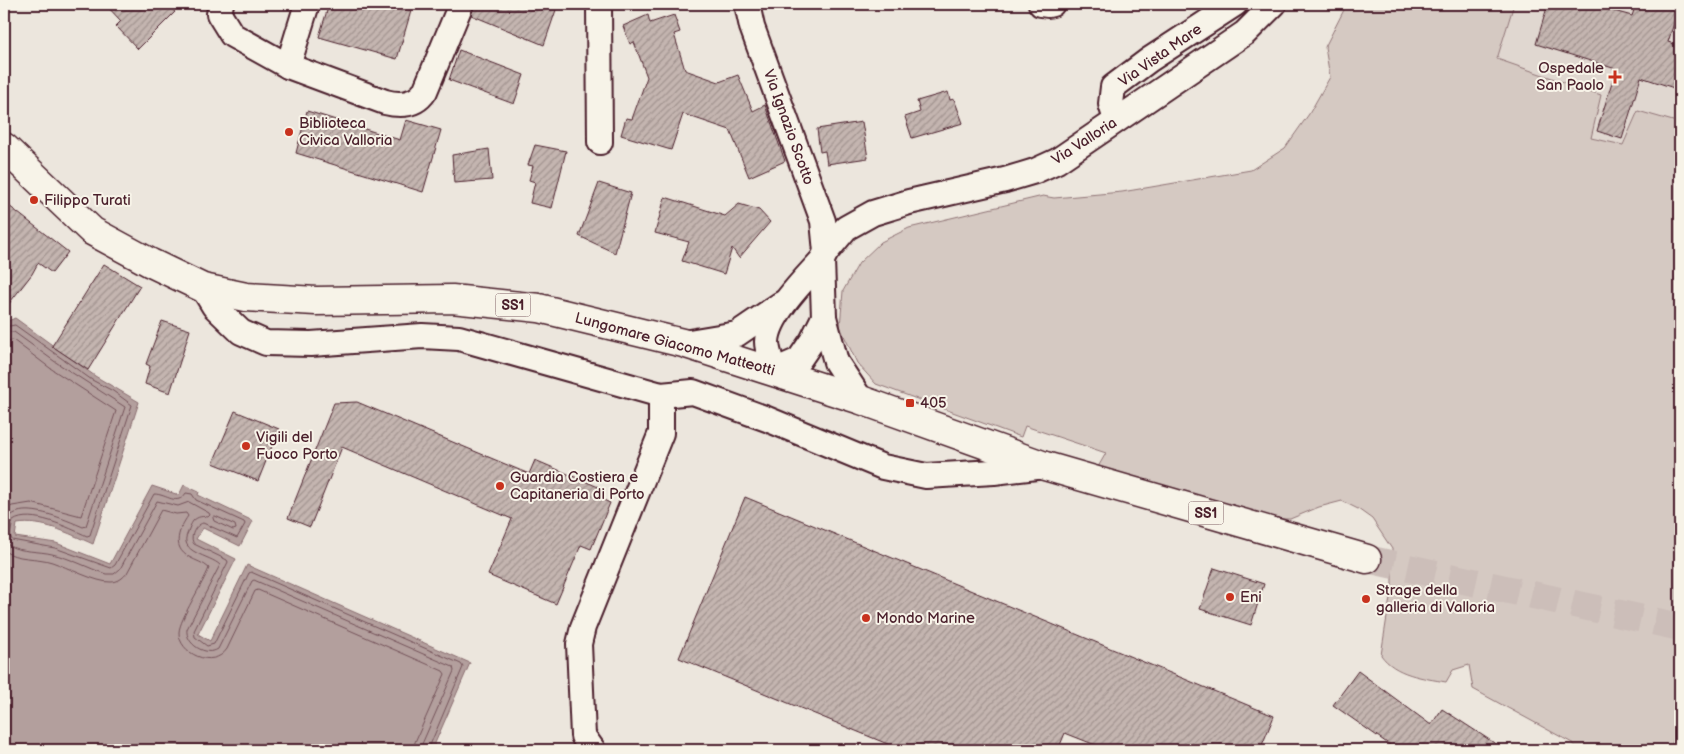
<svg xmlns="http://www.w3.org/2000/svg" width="1684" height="754" viewBox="0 0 1684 754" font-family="'Balsamiq Sans',sans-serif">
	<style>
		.built { fill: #e0d7d0 }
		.green { fill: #d5c9c2; stroke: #907476 }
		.water { fill: #b39f9d; stroke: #896c6f }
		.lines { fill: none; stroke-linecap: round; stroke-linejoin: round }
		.shore { stroke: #745259; stroke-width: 1 }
		.building { fill: url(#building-hatch); stroke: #4a1f2b }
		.major-tunnel { stroke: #ccbeb9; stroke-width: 28; stroke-dasharray: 28 14; stroke-linecap: butt }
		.minor-casing { stroke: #4a1f2b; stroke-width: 28 }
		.major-casing { stroke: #4a1f2b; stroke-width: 31 }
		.minor { stroke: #f7f3e8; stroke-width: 24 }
		.major { stroke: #f7f3e8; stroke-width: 28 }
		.poi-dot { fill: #c8321e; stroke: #f7f3e8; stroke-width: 2 }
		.labels { text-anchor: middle; stroke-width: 4; stroke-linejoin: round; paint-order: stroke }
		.shield { fill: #f7f3e8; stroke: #7e5f64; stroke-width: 1 }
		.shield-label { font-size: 14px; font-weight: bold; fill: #4a1f2b }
		.street-label { font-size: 15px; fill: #4a1f2b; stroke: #f7f3e8 }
		.poi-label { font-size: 15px; fill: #4a1f2b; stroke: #f7f3e8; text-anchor: start }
	</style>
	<defs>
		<pattern id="building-hatch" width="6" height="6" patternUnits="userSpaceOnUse" patternTransform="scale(1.25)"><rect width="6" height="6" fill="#c4b5b0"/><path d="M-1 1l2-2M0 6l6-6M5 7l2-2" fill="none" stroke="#a1938f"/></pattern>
	</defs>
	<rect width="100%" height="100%" fill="#ece6dd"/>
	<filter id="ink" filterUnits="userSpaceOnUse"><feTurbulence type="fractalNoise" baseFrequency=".02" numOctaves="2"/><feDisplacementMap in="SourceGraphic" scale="10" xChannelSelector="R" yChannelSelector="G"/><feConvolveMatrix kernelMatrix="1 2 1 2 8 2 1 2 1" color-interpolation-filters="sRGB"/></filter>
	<g filter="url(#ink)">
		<polygon class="built" points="1514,4 1680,4 1680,123 1638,111 1623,145 1591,138 1497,59"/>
		<path class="green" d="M1347,4h167l-17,55 104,36 -10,43 32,7 15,-34 42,12v600l-5,9 -4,18h-95l-2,-6 -101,-55 -4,-24 -16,5 -7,12c-23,-4 -51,-7 -65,-27l11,-70v-36l-20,-30 -14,-10 -16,-8 -23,6 -29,12h-32l-160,-52 8,-14 -81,-27 -4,11 -145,-53 -19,-21 -17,-36 3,-36 16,-28 22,-21 28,-14 134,-32 11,2 68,-6 129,-22 34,-22 24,-34 21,-37 -5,-30z"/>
		<path class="water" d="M15,318l80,58 44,26 -46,142c-25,-11 -50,-24 -76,-20l-2,13 41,6 54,21 42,-78 27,9 5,-10 15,7 -1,3 55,26 -13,25 -37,-18 -7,11 40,20 -38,75 12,7 37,-76 223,98 -38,87h-428v-427z"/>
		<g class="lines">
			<g class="shore">
				<path d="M4,327l11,-2 77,55 21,11 19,14 -42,130 -3,1c-18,-8 -56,-27 -74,-15l-3,14 2,5 43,8 56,20 4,-3 39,-71c13,0 23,13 32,-1l6,1 4,6 48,22 1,2 -8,14 -34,-15c-8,2 -14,14 -9,21l33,16 1,2 -34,69 1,6 12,9 7,-2 35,-71 2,-1 210,92 2,3 -35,83"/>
				<path d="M4,333l10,-1 40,29 71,46 -39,119 -3,1c-19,-8 -75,-33 -78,2 -1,7 -1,14 5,17 10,6 30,5 42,8 18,4 36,14 54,20h8l6,-5 37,-68 21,5 11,-4 20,11 1,2 -2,2c-5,-1 -10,-1 -15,4 -2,3 -4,7 -5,11 -11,21 22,23 32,33l-33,64c-2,15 19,28 31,20l34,-68 2,-1 199,87 1,4 -32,73 -1,6"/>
				<polyline points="4,341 13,340 50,368 116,411 81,516 31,503 12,506 4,511"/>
				<polygon points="215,516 235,525 236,529 233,530 214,521 213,518"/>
				<path d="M4,551c13,9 33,6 48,11 15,5 45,21 59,20 7,0 12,-4 16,-9l34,-63 15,4 10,-1 2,3c-9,13 -17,31 1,41 7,4 15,6 20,11 -6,16 -29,50 -30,64 -1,21 34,38 48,17l28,-58 3,-1 185,81 2,3 -30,68 -1,8"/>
			</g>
		</g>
		<g class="building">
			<polygon points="105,4 166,4 175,12 138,49 116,26 121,21"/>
			<polygon points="329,4 358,4 381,11 384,4 413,4 397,59 319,37"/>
			<polygon points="474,4 558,4 544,45 471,15"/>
			<polygon points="1548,4 1588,4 1632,16 1636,4 1680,4 1668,42 1680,46 1680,90 1641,77 1622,139 1597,131 1616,69 1536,44"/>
			<polygon points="648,15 650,23 674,15 680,32 674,34 685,70 719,82 738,75 753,111 765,105 785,161 749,177 730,130 683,114 671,150 621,135 626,118 632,119 647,77 634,42 630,44 623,26"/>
			<polygon points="459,50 524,75 514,104 449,80"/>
			<polygon points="948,92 950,100 954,99 963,123 912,138 905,117 920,112 917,101"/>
			<polygon points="307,111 400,140 406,120 441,130 423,192 296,153"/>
			<polygon points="862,122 868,158 827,164 825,151 820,152 817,129"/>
			<polygon points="535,145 566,151 552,208 530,203 535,182 529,180 533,166 528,165"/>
			<polygon points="489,149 492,180 454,183 452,155"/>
			<polygon points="599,183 631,193 615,253 579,236"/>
			<polygon points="665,197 725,216 739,204 759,210 770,222 739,258 732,248 724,274 682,261 689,242 655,233"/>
			<polygon points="4,202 68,252 52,273 38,263 32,274 4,310"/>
			<polygon points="104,264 140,286 88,370 52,346"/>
			<polygon points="162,321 190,330 170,393 145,384 150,366 146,364"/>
			<polygon points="357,402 529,474 535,460 603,489 599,498 610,503 591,549 581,545 556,604 488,575 512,519 342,447 310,527 288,518 334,403"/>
			<polygon points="235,411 279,429 258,481 213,463"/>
			<polygon points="745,497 1274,716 1260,750 1108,750 1065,733 1058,750 902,750 679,658"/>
			<polygon points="1214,568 1264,584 1251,625 1200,609"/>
			<polygon points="1358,671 1431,725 1442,709 1505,750 1397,750 1333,705"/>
		</g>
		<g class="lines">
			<polyline class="major-tunnel" points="1367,559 1680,627"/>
			<defs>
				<g id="minor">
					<path d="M221,4l-2,10 13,21 56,31 97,36c16,4 31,3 40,-11l36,-87"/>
					<polyline points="599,4 600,142"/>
					<polyline points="747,4 752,27 823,221 826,252"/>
					<polyline points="1041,4 1048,5 1052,4"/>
					<polyline points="288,66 307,4"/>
					<polyline points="1116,120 1111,104 1113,87 1149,60 1235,4"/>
					<polyline points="822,260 824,317 836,362 861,400"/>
					<polyline points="203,288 214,306 241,332 266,343 311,344 422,336 459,338 661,395 693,392 767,419 883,467 926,476 994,472 1045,466"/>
					<path d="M824,317l-12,24 -13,19 -25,11c-2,-9 -7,-20 -7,-29 1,-27 38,-63 55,-82l4,-8 20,-24 27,-15 36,-11 96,-22 30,-9 22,-10 188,-128 29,-29"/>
					<polyline points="683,343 737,334 781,304"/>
					<polyline points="593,750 583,736 579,644 583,627 661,433 661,395"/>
				</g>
				<polyline id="major" points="4,147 92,231 151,263 203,288 246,297 316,301 452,299 539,308 683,343 861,400 1045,466 1367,559"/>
			</defs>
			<use href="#minor" class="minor-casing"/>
			<use href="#major" class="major-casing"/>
			<use href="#minor" class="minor"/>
			<use href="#major" class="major"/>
		</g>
	</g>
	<g class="poi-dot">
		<path d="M1612.5 69.5h5v5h5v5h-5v5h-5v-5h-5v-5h5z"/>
		<circle cx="289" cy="132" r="5"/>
		<circle cx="34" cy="200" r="5"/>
		<rect x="905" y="398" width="10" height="10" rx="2.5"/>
		<circle cx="246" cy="446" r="5"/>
		<circle cx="500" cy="486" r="5"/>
		<circle cx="1230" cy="597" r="5"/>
		<circle cx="1366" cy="599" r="5"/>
		<circle cx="866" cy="618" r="5"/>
	</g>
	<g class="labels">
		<g class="shield">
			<rect x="495.5" y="293.5" width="35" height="23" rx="4"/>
			<rect x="1188.5" y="501.5" width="35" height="23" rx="4"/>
		</g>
		<g class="shield-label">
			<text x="513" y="310">SS1</text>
			<text x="1206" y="518">SS1</text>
		</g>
		<g class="street-label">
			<text transform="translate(1160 55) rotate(-35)" y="5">Via Vista Mare</text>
			<text transform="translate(789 127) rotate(70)" y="5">Via Ignazio Scotto</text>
			<text transform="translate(1084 141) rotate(-33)" y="5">Via Valloria</text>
			<text transform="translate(675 344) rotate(15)" y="5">Lungomare Giacomo Matteotti</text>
		</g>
		<g class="poi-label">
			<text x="1604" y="73" text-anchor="end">Ospedale<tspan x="1604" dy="17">San Paolo</tspan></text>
			<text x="299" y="128">Biblioteca<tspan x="299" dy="17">Civica Valloria</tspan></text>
			<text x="44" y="205">Filippo Turati</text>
			<text x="920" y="408">405</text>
			<text x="256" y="442">Vigili del<tspan x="256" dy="17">Fuoco Porto</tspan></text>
			<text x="510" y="482">Guardia Costiera e<tspan x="510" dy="17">Capitaneria di Porto</tspan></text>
			<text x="1376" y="595">Strage della<tspan x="1376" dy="17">galleria di Valloria</tspan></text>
			<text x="1240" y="602">Eni</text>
			<text x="876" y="623">Mondo Marine</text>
		</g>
	</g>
	<rect width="1684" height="754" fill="none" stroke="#f7f3e8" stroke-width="20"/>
	<rect x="10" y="10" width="1664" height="734" fill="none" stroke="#4a1f2b" stroke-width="2" filter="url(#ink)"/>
</svg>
